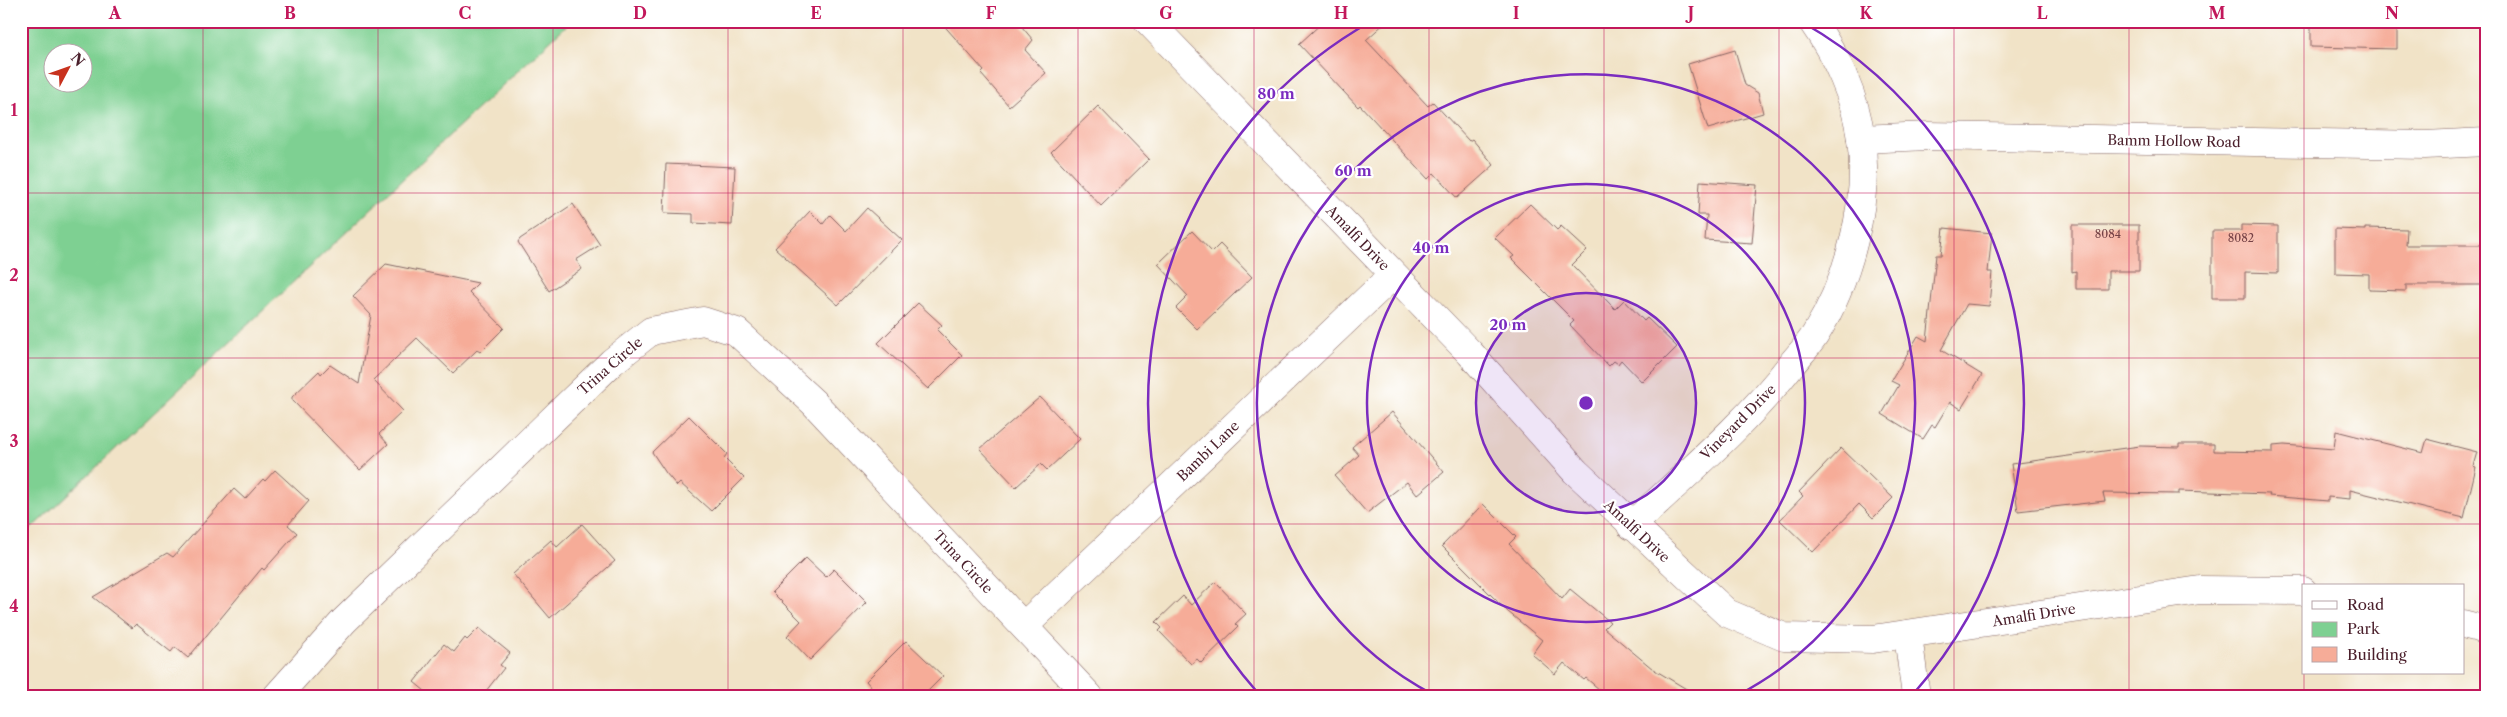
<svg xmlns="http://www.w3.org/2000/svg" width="2507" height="717" viewBox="0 0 2507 717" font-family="'Libre Caslon Text',serif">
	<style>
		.green { fill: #7ed092; stroke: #64785e; fill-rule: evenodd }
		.building { fill: #f6ac98 }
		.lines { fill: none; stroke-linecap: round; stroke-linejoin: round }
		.street-casing { stroke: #846462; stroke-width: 29 }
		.street { stroke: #fff; stroke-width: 28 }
		.grid { fill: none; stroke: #c2185b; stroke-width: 1; stroke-opacity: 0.55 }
		.ring { fill: none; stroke: #7b2cbf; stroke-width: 2.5 }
		.labels { text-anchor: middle; stroke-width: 4.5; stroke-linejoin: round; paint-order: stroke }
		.number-label { font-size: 11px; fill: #754246 }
		.street-label { font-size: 14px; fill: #4a1f2b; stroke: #fff }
		.centre { fill: #7b2cbf; stroke: #fff; stroke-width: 2.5 }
		.ring-label { font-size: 15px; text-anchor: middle; font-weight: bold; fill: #7b2cbf; stroke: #fff; stroke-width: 4.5; stroke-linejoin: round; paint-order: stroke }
		.neatline { fill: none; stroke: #c2185b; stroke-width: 2 }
		.grid-label { font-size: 16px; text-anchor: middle; font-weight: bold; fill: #c2185b }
	</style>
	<rect width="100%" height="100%" fill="#fff"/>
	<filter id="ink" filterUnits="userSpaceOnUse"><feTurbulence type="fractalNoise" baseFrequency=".02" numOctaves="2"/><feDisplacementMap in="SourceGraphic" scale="10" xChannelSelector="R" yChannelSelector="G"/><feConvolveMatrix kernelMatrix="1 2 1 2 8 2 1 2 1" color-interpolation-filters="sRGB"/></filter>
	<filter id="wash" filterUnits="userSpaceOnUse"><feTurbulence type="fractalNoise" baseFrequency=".0096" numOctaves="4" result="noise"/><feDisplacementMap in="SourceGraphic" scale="20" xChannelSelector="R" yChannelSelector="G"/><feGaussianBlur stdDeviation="1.12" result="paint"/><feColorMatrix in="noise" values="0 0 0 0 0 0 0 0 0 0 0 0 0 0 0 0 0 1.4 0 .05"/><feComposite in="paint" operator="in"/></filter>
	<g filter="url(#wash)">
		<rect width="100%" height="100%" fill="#f1e3c7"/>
		<path class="green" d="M21,21h550l-550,517zM52,52h30v30h-30z"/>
		<g id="blocks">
			<g class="building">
				<polygon points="940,21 1017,21 1033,40 1025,50 1046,73 1009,106 981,74 984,71"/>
				<polygon points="1324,21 1387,21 1366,40 1428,106 1433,102 1469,141 1472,139 1494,165 1457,198 1434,173 1428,179 1360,105 1358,107 1299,44"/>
				<polygon points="2311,21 2397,21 2397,49 2311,47"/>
				<polygon points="1735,50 1745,85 1758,93 1763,113 1708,129 1688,64"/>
				<polygon points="1098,106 1149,159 1101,206 1051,152"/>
				<polygon points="666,164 735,167 732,225 693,223 693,214 664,213"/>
				<polygon points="1700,181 1757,185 1752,243 1705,240 1707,215 1698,215"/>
				<polygon points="573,204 600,245 576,260 582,269 549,291 518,242 520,239"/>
				<polygon points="1530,204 1557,230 1561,226 1587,250 1572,265 1615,309 1624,300 1644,321 1647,318 1677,347 1642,382 1621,360 1618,364 1614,361 1609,366 1570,325 1574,321 1511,258 1514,256 1495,238"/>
				<polygon points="867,208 902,240 838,305 775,248 810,211 823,224 830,215 846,231"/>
				<polygon points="2072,225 2139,225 2139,271 2108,271 2108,289 2076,289 2076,271 2072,272"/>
				<polygon points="2241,225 2278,226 2278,273 2245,272 2245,298 2212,298 2212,231 2241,231"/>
				<polygon points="1944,228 1992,233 1988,272 1992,272 1989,306 1967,304 1941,350 1982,375 1961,409 1950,402 1935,427 1932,425 1923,439 1882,414 1899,385 1891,381 1918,336 1927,341 1936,255 1941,255"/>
				<polygon points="2365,228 2407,229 2406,245 2486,245 2486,285 2406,285 2406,291 2369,290 2369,274 2335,273 2335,229 2365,230"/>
				<polygon points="1192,231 1212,252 1220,244 1252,277 1197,329 1176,308 1188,296 1158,264"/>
				<polygon points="386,264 478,283 469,292 504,328 480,352 477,350 453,373 417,338 373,380 403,411 379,434 388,444 360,470 292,400 292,397 319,371 321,374 330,365 359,384 371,315 353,296"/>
				<polygon points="918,303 942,325 937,330 962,355 928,389 878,343"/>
				<polygon points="1040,397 1080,439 1047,470 1041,464 1016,487 980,449"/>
				<polygon points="1392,412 1444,472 1417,495 1407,482 1367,513 1335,476 1359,455 1352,447"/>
				<polygon points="689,416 727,454 724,458 744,478 711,511 680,483 677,486 666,473 652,452"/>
				<polygon points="2336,431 2423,453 2427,439 2477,452 2473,466 2476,467 2464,518 2350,490 2350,499 2328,497 2328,501 2269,496 2270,494 2179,491 2179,494 2103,493 2105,501 2018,511 2011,464 2140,446 2179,447 2179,444 2214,444 2214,451 2273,452 2273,446 2284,445 2334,449"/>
				<polygon points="1841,448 1893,498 1873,518 1859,504 1813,552 1780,520 1803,496 1799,492"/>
				<polygon points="275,470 309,501 288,525 297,533 264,570 262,568 188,658 175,647 171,652 136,624 132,628 93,597 167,553 173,557 234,489 245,499 263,479 265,481"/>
				<polygon points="1483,504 1516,537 1509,544 1562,599 1570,589 1610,622 1604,628 1653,669 1698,696 1607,696 1586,678 1584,680 1564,663 1555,674 1532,654 1542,640 1507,611 1442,546"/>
				<polygon points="582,524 615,561 550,618 513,574 551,540 557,547"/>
				<polygon points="806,558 826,577 834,569 867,602 810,660 787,636 801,621 772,592"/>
				<polygon points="1215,582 1246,614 1235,624 1238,627 1201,663 1197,659 1191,664 1159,631 1162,628 1156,622 1183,596 1191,605"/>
				<polygon points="479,628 510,653 500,665 504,668 482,696 431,696 414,682 444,644 454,652 465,638 467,640"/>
				<polygon points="906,641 943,676 923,696 879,696 866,681"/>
			</g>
		</g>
	</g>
	<g filter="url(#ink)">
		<use href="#blocks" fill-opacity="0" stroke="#846462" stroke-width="1"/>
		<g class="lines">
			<defs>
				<g id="street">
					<polyline points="1148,21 1470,353 1575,471 1727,613 1784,637 1873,639 2200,590 2303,591"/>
					<polyline points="1861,139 1928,136 2425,145 2486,142"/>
					<path d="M1631,526c55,-52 114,-101 160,-161 8,-10 17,-19 24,-30 33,-53 55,-133 46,-196 -5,-41 -25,-84 -49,-118"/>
					<polyline points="2463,624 2486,630"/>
					<polyline points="1024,626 1393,275"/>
					<polyline points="1908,635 1916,696"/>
					<polyline points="277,696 344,621 612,362 651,331 703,321 737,332 813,402 1089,696"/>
				</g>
			</defs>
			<use href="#street" class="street-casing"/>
			<use href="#street" class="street"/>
		</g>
	</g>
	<path class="grid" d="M203,21v675M378,21v675M553,21v675M728,21v675M903,21v675M1078,21v675M1254,21v675M1429,21v675M1604,21v675M1779,21v675M1954,21v675M2129,21v675M2304,21v565M21,193h2465M21,358h2465M21,524h2465M2304,673v23"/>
	<circle cx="1586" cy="403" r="110" fill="#7b2cbf" fill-opacity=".12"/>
	<g class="ring">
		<circle cx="1586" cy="403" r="110"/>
		<circle cx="1586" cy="403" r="219"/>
		<path d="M1434 695A329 329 0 1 1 1738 695"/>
		<path d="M1258 693A438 438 0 0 1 1370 22M1802 22A438 438 0 0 1 1914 693"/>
	</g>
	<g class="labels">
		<g class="number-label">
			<text x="2108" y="238">8084</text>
			<text x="2241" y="242">8082</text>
		</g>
		<g class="street-label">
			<text transform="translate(2174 141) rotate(1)" y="5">Bamm Hollow Road</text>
			<text transform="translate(1358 238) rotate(46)" y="5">Amalfi Drive</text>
			<text transform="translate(610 366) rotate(-41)" y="5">Trina Circle</text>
			<text transform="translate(1738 422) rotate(-45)" y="5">Vineyard Drive</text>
			<text transform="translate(1208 451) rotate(-44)" y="5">Bambi Lane</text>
			<text transform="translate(1637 531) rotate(43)" y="5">Amalfi Drive</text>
			<text transform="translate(963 562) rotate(47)" y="5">Trina Circle</text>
			<text transform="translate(2034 615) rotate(-9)" y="5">Amalfi Drive</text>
		</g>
	</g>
	<circle cx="1586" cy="403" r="8" class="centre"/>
	<g class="ring-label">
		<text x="1276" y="99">80 m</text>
		<text x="1353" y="176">60 m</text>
		<text x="1431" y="253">40 m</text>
		<text x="1508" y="330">20 m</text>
	</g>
	<rect width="2507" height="717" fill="none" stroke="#fff" stroke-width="55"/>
	<rect x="2302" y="584" width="162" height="90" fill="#ffffff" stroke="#b7a5aa"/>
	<rect x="2312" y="601" width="25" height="8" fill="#ffffff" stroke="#b7a5aa"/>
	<text x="2347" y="610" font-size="15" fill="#4a1f2b">Road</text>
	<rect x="2312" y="622" width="25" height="15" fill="#7ed092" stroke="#b7a5aa"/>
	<text x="2347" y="634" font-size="15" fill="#4a1f2b">Park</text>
	<rect x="2312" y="647" width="25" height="15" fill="#f6ac98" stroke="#b7a5aa"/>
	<text x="2347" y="660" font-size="15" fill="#4a1f2b">Building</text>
	<g transform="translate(68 68) rotate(49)"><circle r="24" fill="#ffffff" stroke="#b7a5aa"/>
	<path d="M0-4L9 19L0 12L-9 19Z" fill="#c8321e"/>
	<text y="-8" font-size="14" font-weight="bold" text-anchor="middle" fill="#4a1f2b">N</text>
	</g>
	<rect x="28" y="28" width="2452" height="662" class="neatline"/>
	<g class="grid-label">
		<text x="115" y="19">A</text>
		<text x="290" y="19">B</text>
		<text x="465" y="19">C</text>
		<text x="640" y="19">D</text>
		<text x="816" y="19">E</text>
		<text x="991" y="19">F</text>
		<text x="1166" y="19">G</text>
		<text x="1341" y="19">H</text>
		<text x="1516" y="19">I</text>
		<text x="1691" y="19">J</text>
		<text x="1866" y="19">K</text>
		<text x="2042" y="19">L</text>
		<text x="2217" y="19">M</text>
		<text x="2392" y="19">N</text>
		<text x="14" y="116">1</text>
		<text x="14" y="281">2</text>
		<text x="14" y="447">3</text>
		<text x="14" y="612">4</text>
	</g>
</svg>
